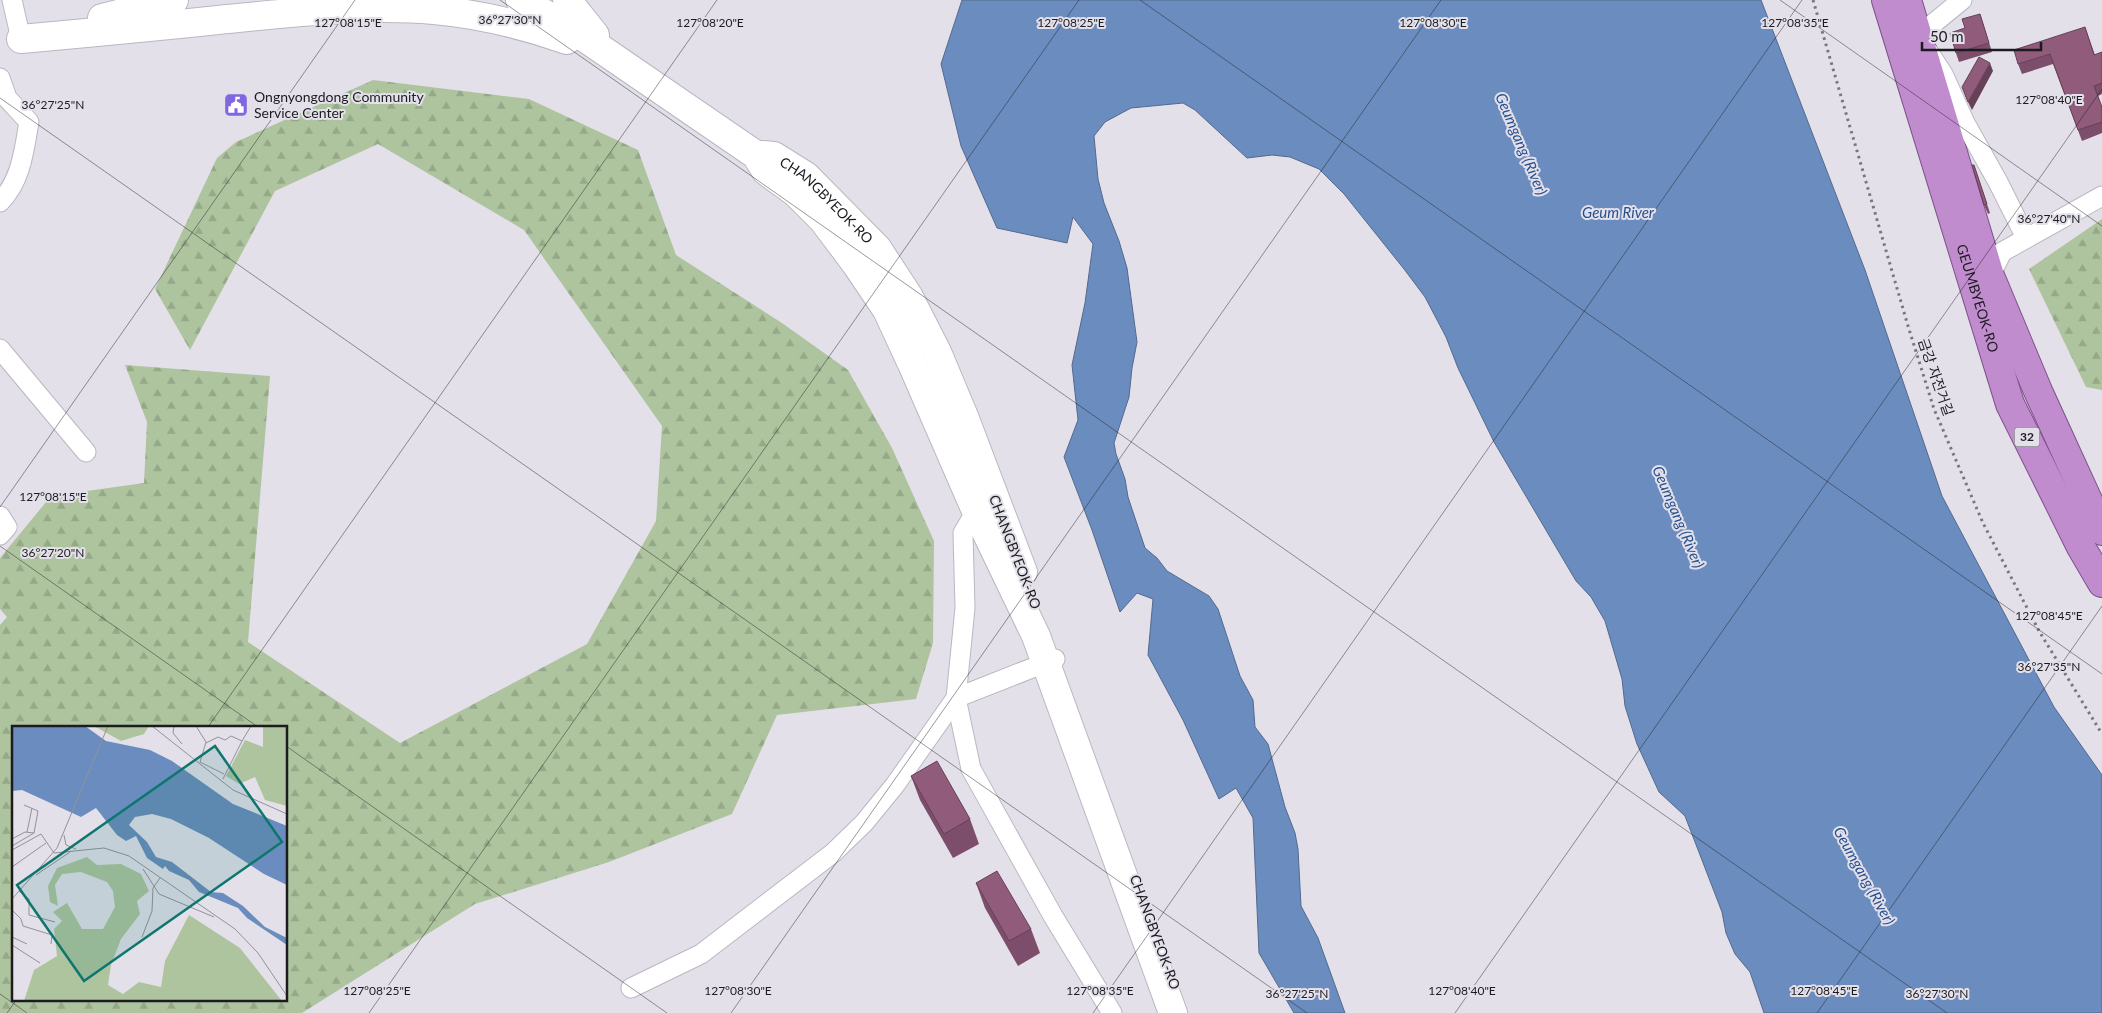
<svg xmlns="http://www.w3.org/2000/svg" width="2102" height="1013" viewBox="0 0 2102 1013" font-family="Lato,'Noto Sans KR',sans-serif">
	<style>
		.forest { fill: url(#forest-firs); fill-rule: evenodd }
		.water { fill: #6b8cbe; stroke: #536a8e }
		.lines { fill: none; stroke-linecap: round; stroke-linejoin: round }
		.minor-casing { stroke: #bab7c1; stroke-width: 21 }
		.secondary-casing { stroke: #bab7c1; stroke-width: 30 }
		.trunk-casing { stroke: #7c5288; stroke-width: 30 }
		.path { stroke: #79777e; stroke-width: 3; stroke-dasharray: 2.5 4; stroke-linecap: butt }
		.minor { stroke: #fff; stroke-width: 19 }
		.secondary { stroke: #fff; stroke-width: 28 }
		.trunk { stroke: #c08cce; stroke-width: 28 }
		.wall { fill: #7d4e6b }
		.shaded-wall { fill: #664057 }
		.building { fill: #915b7c; stroke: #664057 }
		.ticks { fill: none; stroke: #1c1b1f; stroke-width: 1; stroke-opacity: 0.45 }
		.labels { text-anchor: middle; stroke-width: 4; stroke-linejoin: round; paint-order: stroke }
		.shield { fill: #e3e0ea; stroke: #58565c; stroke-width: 1 }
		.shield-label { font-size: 12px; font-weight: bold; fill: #1c1b1f }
		.poi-label { font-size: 14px; fill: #1c1b1f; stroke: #e3e0ea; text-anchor: start }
		.street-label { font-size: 14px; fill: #1c1b1f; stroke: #e3e0ea }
		.water-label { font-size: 15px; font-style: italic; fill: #254f8e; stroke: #e3e0ea }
		.inset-road { fill: none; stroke: #939199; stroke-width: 1 }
		.view { fill: #0f766e; fill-opacity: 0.15; stroke: #0f766e; stroke-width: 2.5 }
		.inset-edge { fill: none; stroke: #1c1b1f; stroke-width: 2.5 }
		.ticks-label { font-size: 12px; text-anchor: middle; fill: #1c1b1f; stroke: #e3e0ea; stroke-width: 4; stroke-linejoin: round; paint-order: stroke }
	</style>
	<defs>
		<pattern id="forest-firs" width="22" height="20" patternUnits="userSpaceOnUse" patternTransform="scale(1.25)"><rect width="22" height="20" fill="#aec49f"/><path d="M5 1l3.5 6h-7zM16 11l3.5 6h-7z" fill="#95a888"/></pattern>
	</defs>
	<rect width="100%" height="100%" fill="#e3e0ea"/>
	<g class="forest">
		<path d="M373,80l156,19 109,51 38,105 106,68 66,47 44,78 42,93 -1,102 -17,56 -139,16 -45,99 -123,48 -134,42 -173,109h-302v-388l7,-8 -7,-8v-51l51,-62 93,-13 3,-61 -22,-57 145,11 -22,266 152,101 187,-99 69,-123 6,-95 -138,-196 -146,-86 -103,47 -85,159 -35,-61 62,-131 19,-16zM14,727h272v272h-272z"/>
		<polygon points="2102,219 2102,390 2086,387 2029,269"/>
	</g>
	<polygon class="water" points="962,0 1761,0 1865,270 1942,496 2054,707 2102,775 2102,1013 1764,1013 1750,972 1735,954 1726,933 1722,912 1685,816 1659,792 1637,744 1625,706 1622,679 1605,621 1591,597 1576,581 1494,442 1458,368 1446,337 1425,297 1404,269 1344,194 1319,169 1290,157 1272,155 1247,158 1195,110 1183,103 1131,108 1105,122 1094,136 1098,179 1104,203 1119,241 1127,268 1137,342 1132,368 1129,397 1114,443 1116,454 1125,479 1128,497 1145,548 1157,558 1167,571 1209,596 1218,609 1240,676 1253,700 1255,727 1268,744 1285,807 1295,833 1298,849 1301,906 1318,938 1345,1013 1294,1013 1259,953 1253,818 1236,788 1219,799 1183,720 1148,655 1153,599 1137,593 1120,612 1092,530 1064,457 1078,420 1072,365 1085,303 1093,244 1073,217 1067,243 997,228 961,146 941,64"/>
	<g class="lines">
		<defs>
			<g id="minor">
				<polyline points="12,0 21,39"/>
				<polyline points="1962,0 1918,36 1943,74 1965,123 1998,182 2026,238"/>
				<path d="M0,78l7,20 22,24c-5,29 -8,59 -29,80"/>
				<polyline points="1990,276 2002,252 2102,196"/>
				<polyline points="0,349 86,452"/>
				<polyline points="976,511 963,533 965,608 956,698 971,769 1053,916 1112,1013"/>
				<polyline points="0,516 7,527 0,535"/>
				<polyline points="631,988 701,954 833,853 864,823 895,785 956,698 1055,659"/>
			</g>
			<g id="secondary">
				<polyline points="520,0 572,29 756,155 766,171 796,193 823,220 856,264 887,310 912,364 976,511 1036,636 1173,1013"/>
				<polyline points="567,0 595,35"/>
				<polyline points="102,18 174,0"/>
				<path d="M21,39c66,-6 131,-12 197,-19 71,-7 145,-16 216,-10 46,4 90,15 133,30"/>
				<path id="s1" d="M763,155l11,1 32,20 71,72 32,49 28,55 28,67 58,153"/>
			</g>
			<g id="trunk">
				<path id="s2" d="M1886,0l124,404 71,143 21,36"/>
				<polyline points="1907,0 1990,276 2038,391 2102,531"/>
			</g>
		</defs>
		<use href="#minor" class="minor-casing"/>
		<use href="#secondary" class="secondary-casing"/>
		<use href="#trunk" class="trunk-casing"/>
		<polyline class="path" points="1813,0 1908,326 1934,409 1983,523 2039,631 2102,734"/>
		<use href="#minor" class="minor"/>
		<use href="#secondary" class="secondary"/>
		<use href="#trunk" class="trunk"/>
	</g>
	<g class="wall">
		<polygon points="1980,14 1992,52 1959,62 1956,53 1965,28"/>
		<polygon points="2085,27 2095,55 2102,52 2102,94 2098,96 2102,108 2102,133 2082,141 2053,64 2022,74 2018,64"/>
		<polygon points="1974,165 1990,213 1988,214 1984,205"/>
		<polygon points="911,776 970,819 979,844 953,858 920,800"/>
		<polygon points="976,883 1031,929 1040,953 1018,966 985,908"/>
	</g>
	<polygon class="shaded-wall" points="1990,63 1993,71 1972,110 1968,102"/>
	<g class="building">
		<polygon points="1980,14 1989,43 1956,53 1950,33 1965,28 1962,19"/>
		<polygon points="2085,27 2094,55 2102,52 2102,83 2094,86 2102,107 2102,122 2078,130 2050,54 2018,64 2014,50"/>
		<polygon points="1979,57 1990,63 1968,102 1962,87"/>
		<polygon points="1972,165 1974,165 1987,204 1984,205"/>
		<polygon points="937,761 970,819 944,834 911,776"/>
		<polygon points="997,871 1031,929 1009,941 976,883"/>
	</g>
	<path class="ticks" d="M500,0l1447,1013M1140,0l962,674M1780,0l322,226M0,98l1307,915M0,507l355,-507M0,546l258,181M208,727l509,-727M286,746l381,267M0,994l27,19M7,1013l10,-14M369,1013l710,-1013M731,1013l710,-1013M1093,1013l709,-1013M1455,1013l647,-924M1817,1013l285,-407"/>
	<defs>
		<symbol id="civic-square" viewBox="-11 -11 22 22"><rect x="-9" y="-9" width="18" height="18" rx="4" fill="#8066e2" stroke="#e3e0ea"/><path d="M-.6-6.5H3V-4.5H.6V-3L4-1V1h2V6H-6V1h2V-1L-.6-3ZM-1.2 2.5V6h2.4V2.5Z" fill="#fff"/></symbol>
	</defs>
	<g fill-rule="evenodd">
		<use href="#civic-square" x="222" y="91" width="28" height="28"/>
	</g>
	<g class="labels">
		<rect class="shield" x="2014.5" y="427.5" width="25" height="19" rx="4"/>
		<g class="shield-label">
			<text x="2027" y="441">32</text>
		</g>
		<g class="poi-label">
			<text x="254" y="102">Ongnyongdong Community<tspan x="254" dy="16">Service Center</tspan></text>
		</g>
		<g class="street-label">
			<text dy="5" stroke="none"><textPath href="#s1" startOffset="80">CHANGBYEOK-RO</textPath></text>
			<text dy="5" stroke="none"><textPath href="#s2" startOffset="312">GEUMBYEOK-RO</textPath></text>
			<text transform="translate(1936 377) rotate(71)" y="5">금강 자전거길</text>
			<text transform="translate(1015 552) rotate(69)" y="5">CHANGBYEOK-RO</text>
			<text transform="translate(1155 932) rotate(70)" y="5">CHANGBYEOK-RO</text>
		</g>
		<g class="water-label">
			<text transform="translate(1521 144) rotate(67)" y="5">Geumgang (River)</text>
			<text x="1618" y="218">Geum River</text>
			<text transform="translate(1678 517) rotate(67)" y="5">Geumgang (River)</text>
			<text transform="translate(1864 876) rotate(61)" y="5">Geumgang (River)</text>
		</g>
	</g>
	<g transform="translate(12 726)">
		<rect width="275" height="275" fill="#e3e0ea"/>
		<path d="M251,0h24v80l-22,-6 -10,-23 -16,7 -13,-8 19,-36 18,7zM75,131l10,8 24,-1 20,10 8,17 -12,10 3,13 -19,25 -10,26 -3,20 15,9 16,-12 22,5 4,-26 24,-46 51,33 42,53h-258l10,-31 23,-14 -3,-27 8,-8 -9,-9 14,-9 15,26h21l12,-22 -2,-16 -6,-9 -26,-10 -19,2 -7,11 3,21 -8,-4 -2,-16 9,-18z" fill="#aec49f"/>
		<path d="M82,0h55l-5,8 -23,7z" fill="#aec49f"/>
		<path d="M0,0h73l21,15 44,9 22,11 61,43 54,22v59l-23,-11 -55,-36 -38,-19 -19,-5 -17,3 -6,8 18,17 9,15 16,5 39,30 12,1 20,13 22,21 22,11v7l-40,-27 -9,-10 -39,-16 -10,-12 -20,-9 -4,-5 -2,3 -16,-11 -11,-22 -10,5 -9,-6 -21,-27 -15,9 -59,-27 -10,1z" fill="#6b8cbe"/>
		<path class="inset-road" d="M140,0l81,64 54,24M162,0l-1,7 9,11M184,0l10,16 -6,20 24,12M230,15l9,-15M194,17l12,-6 7,3 6,-4 11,5 -19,38M15,106l5,-24M29,108l13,19M52,109l2,10 10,4M0,113l13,-7 9,1M0,120l22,-13 4,-22 -14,-6M0,124l29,-16M42,127l50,-5 25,8 106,73 23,24 29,43M0,141l34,-24M131,143l16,25 55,23M24,149l34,-23M7,165l10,8v16l26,7M0,173l45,-51 51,-122M0,184l9,9 2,7 29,9 -1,9M0,211l15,7M130,211l10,-26 1,-23 7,-10M0,219l28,18"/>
		<path class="view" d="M203,20l67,96 -198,139 -67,-96z"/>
		<rect width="275" height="275" class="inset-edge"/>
	</g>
	<g class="ticks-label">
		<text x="510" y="24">36°27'30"N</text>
		<text x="348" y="27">127°08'15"E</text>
		<text x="710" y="27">127°08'20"E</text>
		<text x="1071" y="27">127°08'25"E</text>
		<text x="1433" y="27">127°08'30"E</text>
		<text x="1795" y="27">127°08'35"E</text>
		<text x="2049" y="104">127°08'40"E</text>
		<text x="53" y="109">36°27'25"N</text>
		<text x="2049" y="223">36°27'40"N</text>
		<text x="53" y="501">127°08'15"E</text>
		<text x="53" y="557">36°27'20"N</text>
		<text x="2049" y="620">127°08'45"E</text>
		<text x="2049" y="671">36°27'35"N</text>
		<text x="377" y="995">127°08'25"E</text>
		<text x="738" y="995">127°08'30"E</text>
		<text x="1100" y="995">127°08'35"E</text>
		<text x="1462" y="995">127°08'40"E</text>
		<text x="1824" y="995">127°08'45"E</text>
		<text x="1297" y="998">36°27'25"N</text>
		<text x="1937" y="998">36°27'30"N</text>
	</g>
	<path d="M1922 42v8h119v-8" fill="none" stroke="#1c1b1f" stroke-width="2.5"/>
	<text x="1930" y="42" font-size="15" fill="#1c1b1f" stroke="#e3e0ea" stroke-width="4" paint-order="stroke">50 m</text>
</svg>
